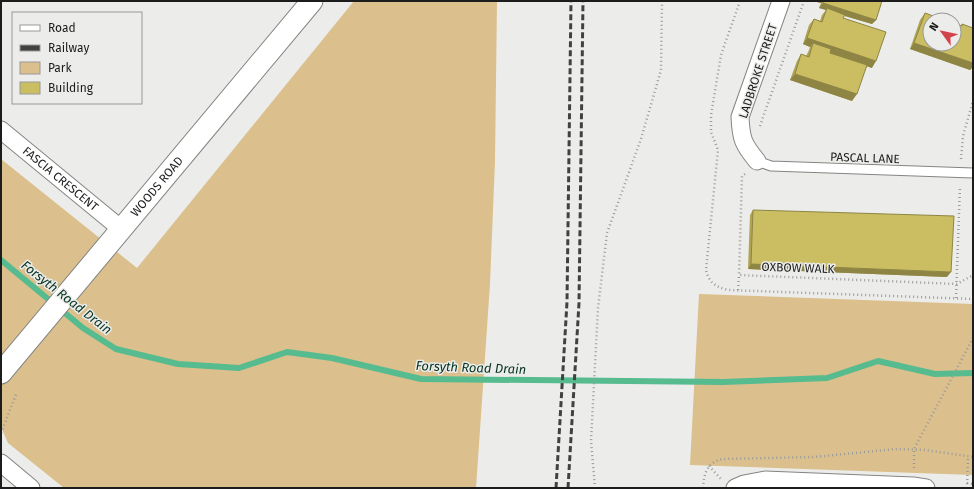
<svg xmlns="http://www.w3.org/2000/svg" width="974" height="489" viewBox="0 0 974 489" font-family="'Fira Sans',sans-serif">
	<style>
		.green { fill: #dbbf8c }
		.lines { fill: none; stroke-linecap: round; stroke-linejoin: round }
		.stream { stroke: #56bb8f; stroke-width: 6 }
		.service-casing { stroke: #848582; stroke-width: 11 }
		.minor-casing { stroke: #848582; stroke-width: 19 }
		.tertiary-casing { stroke: #848582; stroke-width: 23 }
		.path { stroke: #9a9b99; stroke-width: 2.5; stroke-dasharray: 1 3; stroke-linecap: butt }
		.service { stroke: #fff; stroke-width: 9 }
		.minor { stroke: #fff; stroke-width: 17 }
		.tertiary { stroke: #fff; stroke-width: 21 }
		.rail { stroke: #414240; stroke-width: 3; stroke-dasharray: 6 3; stroke-linecap: butt }
		.wall { fill: #afa354 }
		.shaded-wall { fill: #8e8545 }
		.building { fill: #cbbe62; stroke: #8e8545 }
		.labels { text-anchor: middle; stroke-width: 3; stroke-linejoin: round; paint-order: stroke }
		.street-label { font-size: 12px; fill: #1b1c1b; stroke: #ecedea }
		.water-label { font-size: 13px; font-style: italic; fill: #043221; stroke: #ecedea }
	</style>
	<rect width="100%" height="100%" fill="#ecedea"/>
	<g class="green">
		<polygon points="354,1 497,1 495,161 490,284 476,488 64,488 8,443 1,427 1,159 137,268"/>
		<polygon points="699,294 973,304 973,475 690,465"/>
	</g>
	<g class="lines">
		<polyline class="stream" points="1,260 83,328 116,349 178,364 239,368 287,352 332,358 421,379 723,382 827,378 878,361 935,374 973,373"/>
		<defs>
			<polyline id="service" points="757,161 771,166 973,173"/>
			<g id="minor">
				<path id="s1" d="M1,130l119,98"/>
				<path d="M757,161c-14,-17 -16,-22 -17,-44l41,-116"/>
				<polyline points="1,463 31,488"/>
				<polyline points="735,488 744,484 765,480 913,486 926,488"/>
			</g>
			<g id="tertiary">
				<path id="s2" d="M1,373l311,-372"/>
			</g>
		</defs>
		<use href="#service" class="service-casing"/>
		<use href="#minor" class="minor-casing"/>
		<use href="#tertiary" class="tertiary-casing"/>
		<g class="path">
			<path d="M740,1l-19,54 -10,60v17l7,18 -12,120c3,13 10,17 22,20l245,9"/>
			<polyline points="760,126 804,1"/>
			<polyline points="961,159 963,136 973,101"/>
			<polyline points="745,174 742,176 739,275 957,284 973,275"/>
			<polyline points="738,290 739,275"/>
			<polyline points="956,298 960,186"/>
			<polyline points="1,433 17,392"/>
			<polyline points="709,466 721,479"/>
			<polyline points="914,468 914,449 973,338"/>
			<polyline points="967,483 973,484"/>
			<polyline points="595,488 591,441 598,308 607,233 641,139 661,70 662,1"/>
			<path d="M703,488c1,-15 4,-25 19,-29l92,-2 82,-8 29,1 48,7"/>
			<polyline points="967,488 968,457"/>
		</g>
		<use href="#service" class="service"/>
		<use href="#minor" class="minor"/>
		<use href="#tertiary" class="tertiary"/>
		<g class="rail">
			<polyline points="556,488 567,302 571,1"/>
			<polyline points="568,488 579,303 583,1"/>
		</g>
	</g>
	<g class="wall">
		<polygon points="817,1 882,1 876,20 872,24 844,16 843,18 872,68 867,66 852,101 790,80 797,61 801,54 806,56 809,50 810,47 803,44 809,25 814,19 820,21 822,15 826,10 819,8 821,3 817,2"/>
		<polygon points="925,13 961,26 962,24 973,28 973,68 972,68 970,70 910,49 920,20"/>
		<polygon points="753,210 947,277 748,269 750,215"/>
	</g>
	<g class="shaded-wall">
		<polygon points="817,1 823,1 821,3 817,2"/>
		<polygon points="823,3 876,20 872,24 826,10 827,8 826,10 819,8"/>
		<polygon points="807,38 876,61 872,68 812,48 813,43 810,47 803,44"/>
		<polygon points="914,43 973,63 973,68 972,68 970,70 910,49"/>
		<polygon points="795,74 857,94 852,101 790,80"/>
		<polygon points="751,264 951,272 947,277 748,269"/>
	</g>
	<g class="building">
		<polygon points="823,1 882,1 876,20 823,3"/>
		<polygon points="827,8 845,15 843,18 886,32 876,61 807,38 814,19 822,22"/>
		<polygon points="925,13 944,20 930,20 930,44 954,44 954,23 962,26 962,24 973,28 973,63 914,43"/>
		<polygon points="813,43 831,49 830,53 867,65 857,94 795,74 801,54 809,57"/>
		<polygon points="753,210 954,216 951,272 751,264"/>
	</g>
	<g class="labels">
		<g class="street-label">
			<text transform="translate(758 71) rotate(-72)" y="4">LADBROKE STREET</text>
			<text transform="translate(865 158) rotate(2)" y="4">PASCAL LANE</text>
			<text dy="4" stroke="none"><textPath href="#s1" startOffset="77">FASCIA CRESCENT</textPath></text>
			<text dy="4" stroke="none"><textPath href="#s2" startOffset="243">WOODS ROAD</textPath></text>
			<text transform="translate(798 268) rotate(2)" y="4">OXBOW WALK</text>
		</g>
		<g class="water-label">
			<text transform="translate(67 297) rotate(38)" y="5">Forsyth Road Drain</text>
			<text transform="translate(471 367) rotate(2)" y="5">Forsyth Road Drain</text>
		</g>
	</g>
	<rect width="974" height="489" fill="none" stroke="#1b1c1b" stroke-width="4"/>
	<rect x="12" y="12" width="130" height="92" fill="#ecedea" stroke="#989997"/>
	<rect x="20" y="25" width="20" height="6" fill="#ffffff" stroke="#989997"/>
	<text x="48" y="32" font-size="12" fill="#1b1c1b">Road</text>
	<rect x="20" y="45" width="20" height="6" fill="#414240" stroke="#989997"/>
	<text x="48" y="52" font-size="12" fill="#1b1c1b">Railway</text>
	<rect x="20" y="62" width="20" height="12" fill="#dbbf8c" stroke="#989997"/>
	<text x="48" y="72" font-size="12" fill="#1b1c1b">Park</text>
	<rect x="20" y="82" width="20" height="12" fill="#cbbe62" stroke="#989997"/>
	<text x="48" y="92" font-size="12" fill="#1b1c1b">Building</text>
	<g transform="translate(942 32) rotate(303)"><circle r="19" fill="#ecedea" stroke="#989997"/>
	<path d="M0-3L7 15L0 10L-7 15Z" fill="#d3434c"/>
	<text y="-6" font-size="11" font-weight="bold" text-anchor="middle" fill="#1b1c1b">N</text>
	</g>
</svg>
